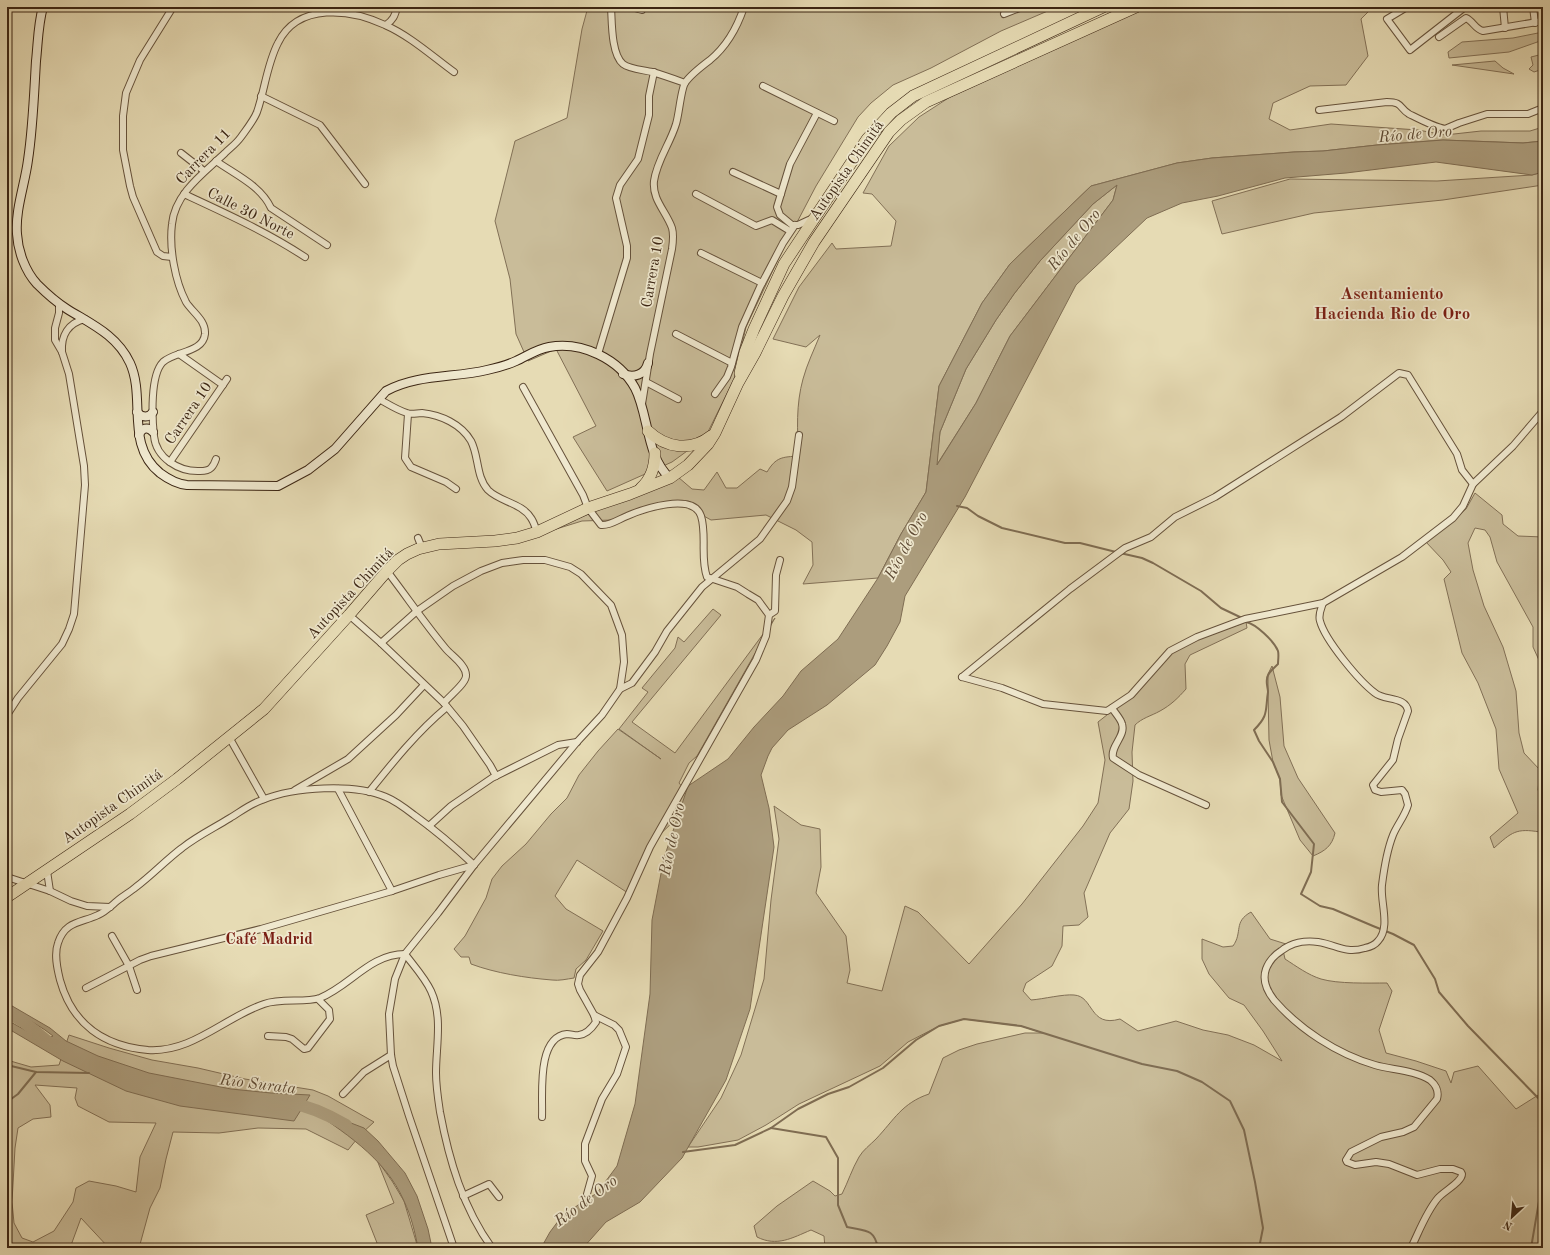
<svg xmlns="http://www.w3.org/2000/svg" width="1550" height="1255" viewBox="0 0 1550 1255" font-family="'Old Standard TT',serif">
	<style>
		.green { fill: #c9bc99; stroke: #827056; fill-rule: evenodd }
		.water { fill: #ac9d7d; stroke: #7f6d53; fill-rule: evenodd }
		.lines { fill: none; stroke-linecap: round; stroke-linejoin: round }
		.stream { stroke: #7f6d53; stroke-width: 2 }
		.river { stroke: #ac9d7d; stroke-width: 12 }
		.street-casing { stroke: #66523b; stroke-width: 8 }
		.secondary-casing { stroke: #3b2513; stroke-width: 10 }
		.highway-casing { stroke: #3b2513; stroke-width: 12 }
		.street { stroke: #efe8ce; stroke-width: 6 }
		.secondary { stroke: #efe8ce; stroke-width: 8 }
		.highway { stroke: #e6dbb4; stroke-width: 11 }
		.labels { text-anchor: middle; stroke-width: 3.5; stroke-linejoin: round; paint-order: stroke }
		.street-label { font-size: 15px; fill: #3b2513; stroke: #efe8ce }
		.water-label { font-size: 16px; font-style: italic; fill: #5d4933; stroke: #efe8ce }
		.neighbourhood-label { font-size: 16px; font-weight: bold; fill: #7a1f14; stroke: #efe8ce }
		.quarter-label { font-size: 17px; font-weight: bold; fill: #7a1f14; stroke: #efe8ce }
	</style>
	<rect width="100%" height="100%" fill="#e6dbb4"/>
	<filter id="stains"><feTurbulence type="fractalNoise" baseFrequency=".005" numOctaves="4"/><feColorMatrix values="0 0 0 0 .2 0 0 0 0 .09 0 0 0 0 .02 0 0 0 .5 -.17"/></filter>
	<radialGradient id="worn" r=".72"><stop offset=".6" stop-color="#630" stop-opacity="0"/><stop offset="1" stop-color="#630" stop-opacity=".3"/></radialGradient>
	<g class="green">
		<polygon points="588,7 1057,7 1001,31 931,68 893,85 871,103 858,117 816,186 783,249 746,327 734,379 705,438 672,462 607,491 573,437 596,426 556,349 528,361 516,334 510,279 495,221 515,141 567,118 582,29"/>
		<path d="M1148,7h220l2,3 -9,9 7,37 -22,29 -36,1 -37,17 -4,16 21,11 41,-6 87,6 27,5 36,-4h49l13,-4v14l-20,2 -80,-3 -66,5 -54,6 -29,1 -82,6 -35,5 -86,23 -81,78 -28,39 -43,83 -13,106 -25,42 -23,44 -75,6 10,-19 -1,-23 -16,-12 -30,-15 -55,5 -9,-5 -7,-11 -7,-3h-9l-51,17 -16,2 -30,1 -42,13 138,-57 14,12 12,1 13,-18 9,16h11l23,-19 7,3c9,-15 15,-15 32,-16 -2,-25 -3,-52 4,-77 4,-15 11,-29 17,-44l-14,12 -33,-8 26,-52 33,-44 4,6 55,-3 5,-25 -24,-27 -9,-1 26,-47 30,-29 31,-20z"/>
		<polygon points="1543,32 1543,40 1509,52 1449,58 1448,52 1462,42 1513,38"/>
		<polygon points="1543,54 1543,69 1534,72 1529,69 1533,65 1531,57"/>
		<polygon points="1495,61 1503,68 1514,74 1452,65"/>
		<polygon points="1543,172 1543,185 1443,200 1314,213 1222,234 1212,201 1290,179 1437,181 1532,175"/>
		<polygon points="1117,185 1113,200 1010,336 976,403 936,466 940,432 966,369 996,320 1014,294 1040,261 1093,204"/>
		<path d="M1475,493l27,22 1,9 15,12 25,1v132l-10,-22v-20l-36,-65 -7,-25 -5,-7 -10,-2 -7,15 5,27 11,36 19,41 13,44 3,42 5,20 16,17 -2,20 5,8v32l-3,2c-24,-4 -28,0 -46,16l-4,-11 28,-24 -19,-44 -3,-40 -18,-46 -16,-30 -18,-74 7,-7 -8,-12 -18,-19 16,-10 25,-22z"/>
		<path d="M713,609l8,6 -89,107 43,31 100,-135 -78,138 -8,7 -10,20 10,12 -10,12 -4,13 -25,24 -22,49 -51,-33 -22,36 11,13 37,22 -17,29 -10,9 -2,9c-7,1 -15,3 -22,2 -26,-2 -57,-7 -81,-16l-2,-7h-8l-7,-8 11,-13 21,-38 6,-19 10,-13 24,-22 25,-30 16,-16 12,-23 19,-24 20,-22 43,30 -42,-30 29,-37 -6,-4 33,-40 3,-11 6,5z"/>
		<path d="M1246,622l1,6 -57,27 -5,9 1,25c-8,9 -15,16 -26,22 -9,5 -18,7 -25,14l-3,27 1,29 -4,28 -19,24 -26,60 4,24 -9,8 -16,1 -1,20 -10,20 -26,17 -3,8 8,9c13,-1 32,-6 43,-5 20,1 15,33 46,24l18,12 38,-10 27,9 25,5 26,10 28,16 -19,-30 -19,-26 -15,-7 -20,-24 -7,-15v-20l21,8 10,-1c10,-14 0,-24 18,-34l19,27 16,5 -3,6 2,9c11,7 23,16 36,20 17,5 47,4 66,4l5,8 -13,39 7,23 30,8 30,10 5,12 3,-11 24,-6 38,43 27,-17v156h-718l-1,-12 -13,-6c-19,8 -34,17 -54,7l-3,-11 23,-20 36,-25 17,10 5,5 7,-2c6,-12 10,-25 17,-37 4,-7 11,-12 17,-18 18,-19 26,-36 53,-45l14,-36 16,-8 18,-6 48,-11h18l-22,-7 -57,-7 -25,7 -31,16 -28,24 -81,38 -33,21 -28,15 -40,7h-10l33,-49 20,-43 23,-76 7,-79 8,-61 -5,-33 27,19 19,4 1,38 -5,26 30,43 4,34 -3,13 35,8 23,-85 13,6 51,52 53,-60 61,-78 15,-23 7,-43 -7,-38 33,-26 39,-43 27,-13z"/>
		<path d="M1272,666l8,31 4,49 14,32 37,55c-3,13 -10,18 -22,23l-13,-16 -19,-45 -1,-16 -7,-17 -4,-22 -1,-48v-18z"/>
		<path d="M69,1035l40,13 43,12 46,8 47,11 68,11 15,6 46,26 -13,12 -13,16 -42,-21 -48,-1 -39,5 -46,-1 -7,27 -6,29 -10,20 -11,40h-30l-28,-30 -11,30h-63v-188l24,7 28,-2zM35,1085l42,3 -2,10 3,8 31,16 47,1 -16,34 -4,35 -20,-6 -27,-5 -13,7 -3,14 -19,29 -21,11 -11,-4 -8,-15 -2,-21 3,-54 3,-20 15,-9 18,-2 -1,-12z"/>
		<polygon points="377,1160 392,1181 404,1201 418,1248 379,1248 366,1215 394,1203"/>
	</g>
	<g class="water">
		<path d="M1443,140l80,3 20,-2v31l-11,3 -96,-13 -90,11 -61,5 -67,18 -36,7 -35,15 -71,67 -111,212 -60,99 -5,26 -13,24 -12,19 -48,40 -39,25 -16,18 -4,8 -7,19 8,33 5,39 -24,162 -24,71 -44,78 -42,44 -34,20 -23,26h-42l9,-16 9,-12 19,-15 19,-12 20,-27 18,-62 15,-110 2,-74 12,-62 24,-72 40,-27 26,-32 29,-31 18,-25 37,-32 40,-61 23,-44 25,-42 13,-106 43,-83 28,-39 81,-78 86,-23 35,-5 82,-6 29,-1 54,-6zM1117,185l-4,15 -103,136 -34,67 -39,62 3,-33 26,-63 30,-49 18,-26 26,-33 53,-57z"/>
		<path d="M7,1003l43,25 16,13 32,15 51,17 82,16 40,4 39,2 -6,10 60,23 14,13 27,32 12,23 11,33 4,19h-14c-3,-16 -7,-32 -14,-47 -19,-44 -62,-70 -100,-96l-10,16 -114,-15 -54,-15 -63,-30 -56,-33v-8l36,20 10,-4 -8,-6 -38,-24z"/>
	</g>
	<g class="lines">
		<g class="stream">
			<polyline points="957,506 967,508 978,516 1002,528 1065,543 1080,543 1116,552"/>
			<polyline points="1120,553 1142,558 1153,563 1201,591 1221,608 1242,618"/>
			<path d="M1245,620l1,2c10,2 28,19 32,29 1,4 0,9 0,13 -4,4 -11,9 -11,15 -1,5 1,9 1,13 -3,19 1,23 -14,38l5,11 14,21 7,17 2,23 32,42 -3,28 -10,22 19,12 13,3 40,17 20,8 21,11 21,34 4,13 29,34 75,77"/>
			<polyline points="7,1065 36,1072 89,1073"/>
			<polyline points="7,1102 18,1094 36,1072"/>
			<path d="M771,1128l55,9 12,21v47l9,22c18,4 27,1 31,21"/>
			<polyline points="683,1152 735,1145 771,1128 798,1109 828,1094 849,1087 883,1068 916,1040 939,1026 964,1019 1021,1026 1142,1064 1177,1071 1202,1082 1230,1101 1244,1130 1255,1182 1263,1228 1259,1248"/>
			<polyline points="1531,1248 1543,1178"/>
		</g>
		<g class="river">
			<polyline points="7,1012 25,1023 52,1045 59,1047"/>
			<path d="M288,1102c21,4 39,12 58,23"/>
		</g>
		<defs>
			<g id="street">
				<path d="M611,7c1,14 0,47 12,57 6,5 21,6 29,8 11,3 22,7 33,11"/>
				<polyline points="631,7 642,10"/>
				<polyline points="1407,7 1387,19 1410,50 1465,7"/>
				<polyline points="1503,7 1505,28"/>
				<polyline points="1533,7 1535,23"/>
				<polyline points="1004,14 1022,7"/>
				<path d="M386,25c7,-5 9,-9 11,-18"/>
				<path d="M1439,37l27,-19c7,3 9,11 17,13l60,-10"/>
				<polyline points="763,86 834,121"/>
				<polyline points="261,96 320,125 365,184"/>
				<path d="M1319,110l68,-8c16,0 12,6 22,12 10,5 25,13 36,15l14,-6 28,-9h41l15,-6"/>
				<polyline points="181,153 204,171"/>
				<path d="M216,161c20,14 45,25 55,47l56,37"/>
				<polyline points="733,172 781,194"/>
				<path d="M184,194c41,19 83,38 121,63"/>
				<polyline points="696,194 756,226 772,220 790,231"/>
				<polyline points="811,219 798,225 792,225 780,215 777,207 790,164 817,113"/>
				<polyline points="701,253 762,283"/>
				<polyline points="172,257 163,256 157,252 133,197 130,186 123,150 123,116 126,93 140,60 173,7"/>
				<polyline points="676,334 732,363"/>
				<path d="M62,352c-1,-16 6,-29 23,-33"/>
				<polyline points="179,354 223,385"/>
				<polyline points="598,354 627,258 627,246 616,198 620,185 638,159 649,115 649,96 654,72"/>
				<polyline points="646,382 678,399"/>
				<path d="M523,387l60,108 5,13 13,17c9,1 18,-6 26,-9 16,-7 66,-24 74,0 6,19 -1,42 6,61l30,10 11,7 10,6 11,15"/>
				<polyline points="715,394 727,377 731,367 742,327 760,287 783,243 795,225"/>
				<path d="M379,399c9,5 18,11 28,14 4,2 10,0 15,0 19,2 39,11 49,28 8,15 5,36 17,49 12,12 34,13 43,28 3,4 4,9 6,14"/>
				<path d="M642,404l8,-50 22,-105c1,-7 2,-14 0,-21 -6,-17 -20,-28 -18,-47 3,-21 16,-37 22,-57 3,-9 5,-35 9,-41 5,-8 17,-17 25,-23 17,-14 27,-32 34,-53"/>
				<polyline points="408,414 405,458 411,467 446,482 456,489"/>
				<path d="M216,459c-1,3 -3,7 -5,9 -3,3 -7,3 -11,3 -21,1 -44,-13 -46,-35 -2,-18 -4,-61 9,-74 12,-11 40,-9 42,-28 1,-14 -13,-22 -19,-32 -11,-21 -17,-54 -14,-78 3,-31 32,-51 53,-71 5,-5 11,-9 16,-16 5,-7 13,-17 16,-25 8,-23 10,-48 21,-69 20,-41 73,-34 107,-18 25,11 47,31 69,47"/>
				<polyline points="170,462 227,379"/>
				<polyline points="418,538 422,548"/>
				<path d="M387,571c20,26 38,53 59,78 6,7 20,16 20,26 1,8 -17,21 -22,28"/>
				<path d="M1323,603c-2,6 -5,12 -3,18 5,19 39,60 55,72 9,8 31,3 33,18l-10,28 -5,21 -20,25 2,5 6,2 21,-2 3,4 3,11c-3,11 -11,20 -15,30 -6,15 -9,34 -11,50 -2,17 9,42 -4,56 -3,4 -8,6 -13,7 -20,6 -28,-3 -47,-6 -13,-2 -27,1 -37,9 -8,5 -12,10 -15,18 -4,11 1,22 8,31 25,29 63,54 101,65 17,5 39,5 55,15 6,5 9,12 7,19l-23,28 -11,5 -22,5 -30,15 -5,8 1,2 8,3 21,-3 13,2 28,11 23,-6h13l8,3 1,2c0,8 -18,17 -24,24 -12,14 -19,34 -27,50"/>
				<polyline points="349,615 381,643 444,703 463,726 490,765 496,776"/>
				<polyline points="381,643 417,611 453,586 481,571 502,563 523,560 545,560 570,567 581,574 611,605 622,635 624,662 620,689 602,715 577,742 474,865 438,913 405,954 395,979 389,1014 391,1055 393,1066 409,1116 454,1248"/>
				<polyline points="962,677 1002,688 1043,704 1107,711 1131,695 1170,651 1197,637 1245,619 1323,603 1402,557 1453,518 1463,506 1473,484 1513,446 1543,411"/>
				<polyline points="962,677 1070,589 1125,548 1151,537 1175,517 1215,497 1341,417 1399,373 1408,375 1457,454 1462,470 1473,484"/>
				<polyline points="620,689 632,683 655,652 667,631 702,587 760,539 787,501 792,487 799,435"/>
				<path d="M1112,708c3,5 9,11 10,16 4,12 -12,22 -9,34l26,17 67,30"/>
				<polyline points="7,715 18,698 62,644 69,629 74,614 85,485 84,466 69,374 62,352 55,340 55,328 59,313 59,303"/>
				<polyline points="229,737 264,799"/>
				<polyline points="338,789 392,891"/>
				<polyline points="295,790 348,759 396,715 424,685"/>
				<path d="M369,792c24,-30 48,-60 78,-85"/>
				<polyline points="429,826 451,806 492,778 558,745 577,742"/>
				<polyline points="47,871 50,891"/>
				<polyline points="7,877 50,891 71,901 87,906 110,907"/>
				<polyline points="112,936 129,966 137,990"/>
				<path d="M405,954c-35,0 -55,32 -85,44 -15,5 -39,0 -56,6 -39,13 -72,49 -116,46 -44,-4 -76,-26 -88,-70 -3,-12 -6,-26 -2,-37 7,-22 23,-20 40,-28 7,-3 13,-9 19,-14 6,-5 13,-9 19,-14 16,-12 30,-27 46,-39 15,-12 32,-20 48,-30 10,-6 20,-14 32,-18 32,-13 92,-17 124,-3 10,4 19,11 28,18 21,15 41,32 60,50"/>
				<path d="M405,954c9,12 20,24 26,37 12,26 5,55 5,82 0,13 2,26 4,39 9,48 23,96 52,136"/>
				<polyline points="86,988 140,960 151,956 261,929 392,891 439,875 474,865"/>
				<polyline points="268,1036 286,1037 292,1039 304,1049 308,1048 330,1019 329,1010 318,999"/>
				<polyline points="343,1094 364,1072 391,1055"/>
				<path d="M542,1117c1,-21 -6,-80 25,-83 4,0 9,2 12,1 8,-1 13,-7 17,-13l-2,-7 -14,-25 -2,-6 2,-9 18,-23 29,-54 23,-51 106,-187 10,-24 3,-21 6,-4 1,-36 4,-15"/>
				<polyline points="587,1194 592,1176 585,1161 585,1144 602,1099 617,1074 626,1047 619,1030 614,1025 594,1015"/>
				<polyline points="463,1196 489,1184 499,1197"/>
			</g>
			<g id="secondary">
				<path d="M43,7c-5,17 -5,36 -7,54 -2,33 -3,66 -8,99 -3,24 -13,50 -11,74 1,17 8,37 20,50 9,9 19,18 30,25 24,15 50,26 63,54 16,35 -5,82 30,110 8,6 17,11 27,12l91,1 30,-16 27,-21 51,-58c31,-17 68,-13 101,-21 9,-2 20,-5 29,-9 11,-5 21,-12 33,-14 33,-6 70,12 86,41 14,27 11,69 35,90"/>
				<path d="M623,374c11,4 22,1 25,-11"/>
				<path d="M137,412c5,6 12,6 16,0"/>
				<path d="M139,435c2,-7 9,-9 14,-3"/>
			</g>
			<g id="highway">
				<polyline points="740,373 745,352 754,329 784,264 867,139 891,113 913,96 1103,7"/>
				<path d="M648,431c18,17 43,21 63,5"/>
				<path d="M641,488c10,-9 14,-21 14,-35"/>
				<polyline points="7,897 130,814 177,779 264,709 349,615 387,571 398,560 407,554 418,549 439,544 495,541 517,538 537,532 588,508 630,494 670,478 688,465 708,444 715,433 738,383 755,353 783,296 814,242 889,132 901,120 926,102 1136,7"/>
			</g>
		</defs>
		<use href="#street" class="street-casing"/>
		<use href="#secondary" class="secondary-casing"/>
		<use href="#highway" class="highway-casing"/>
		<use href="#street" class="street"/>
		<use href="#secondary" class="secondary"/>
		<use href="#highway" class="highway"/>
	</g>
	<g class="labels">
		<g class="street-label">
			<text transform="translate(203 156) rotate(-46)" y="5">Carrera 11</text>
			<text transform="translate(846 170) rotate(-55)" y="5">Autopista Chimitá</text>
			<text transform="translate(251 213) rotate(27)" y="5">Calle 30 Norte</text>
			<text transform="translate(652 272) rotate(-80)" y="5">Carrera 10</text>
			<text transform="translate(188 413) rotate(-56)" y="5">Carrera 10</text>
			<text transform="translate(350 593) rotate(-47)" y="5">Autopista Chimitá</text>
			<text transform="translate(112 806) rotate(-35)" y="5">Autopista Chimitá</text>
		</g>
		<g class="water-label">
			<text transform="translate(1415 133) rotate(-5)" y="6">Río de Oro</text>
			<text transform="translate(1073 239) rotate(-51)" y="6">Río de Oro</text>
			<text transform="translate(905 545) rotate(-62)" y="6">Río de Oro</text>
			<text transform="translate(671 839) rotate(-78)" y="6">Río de Oro</text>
			<text transform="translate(258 1083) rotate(7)" y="6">Río Surata</text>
			<text transform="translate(585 1200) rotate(-37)" y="6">Río de Oro</text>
		</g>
		<g class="neighbourhood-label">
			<text x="269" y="944">Café Madrid</text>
		</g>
		<g class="quarter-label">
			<text x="1392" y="299">Asentamiento<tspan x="1392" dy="20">Hacienda Rio de Oro</tspan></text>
		</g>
	</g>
	<rect width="1550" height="1255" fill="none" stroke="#e6dbb4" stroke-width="24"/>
	<rect x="8" y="8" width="1534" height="1239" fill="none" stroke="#3b2513" stroke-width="2"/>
	<rect x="12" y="12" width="1526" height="1231" fill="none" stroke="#3b2513"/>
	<g transform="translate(1512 1217) rotate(206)" stroke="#efe8ce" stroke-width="3" paint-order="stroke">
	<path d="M0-3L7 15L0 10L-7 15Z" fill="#3b2513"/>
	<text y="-6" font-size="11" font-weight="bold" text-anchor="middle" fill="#3b2513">N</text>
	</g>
	<rect width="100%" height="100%" filter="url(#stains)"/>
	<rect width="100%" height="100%" fill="url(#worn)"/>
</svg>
